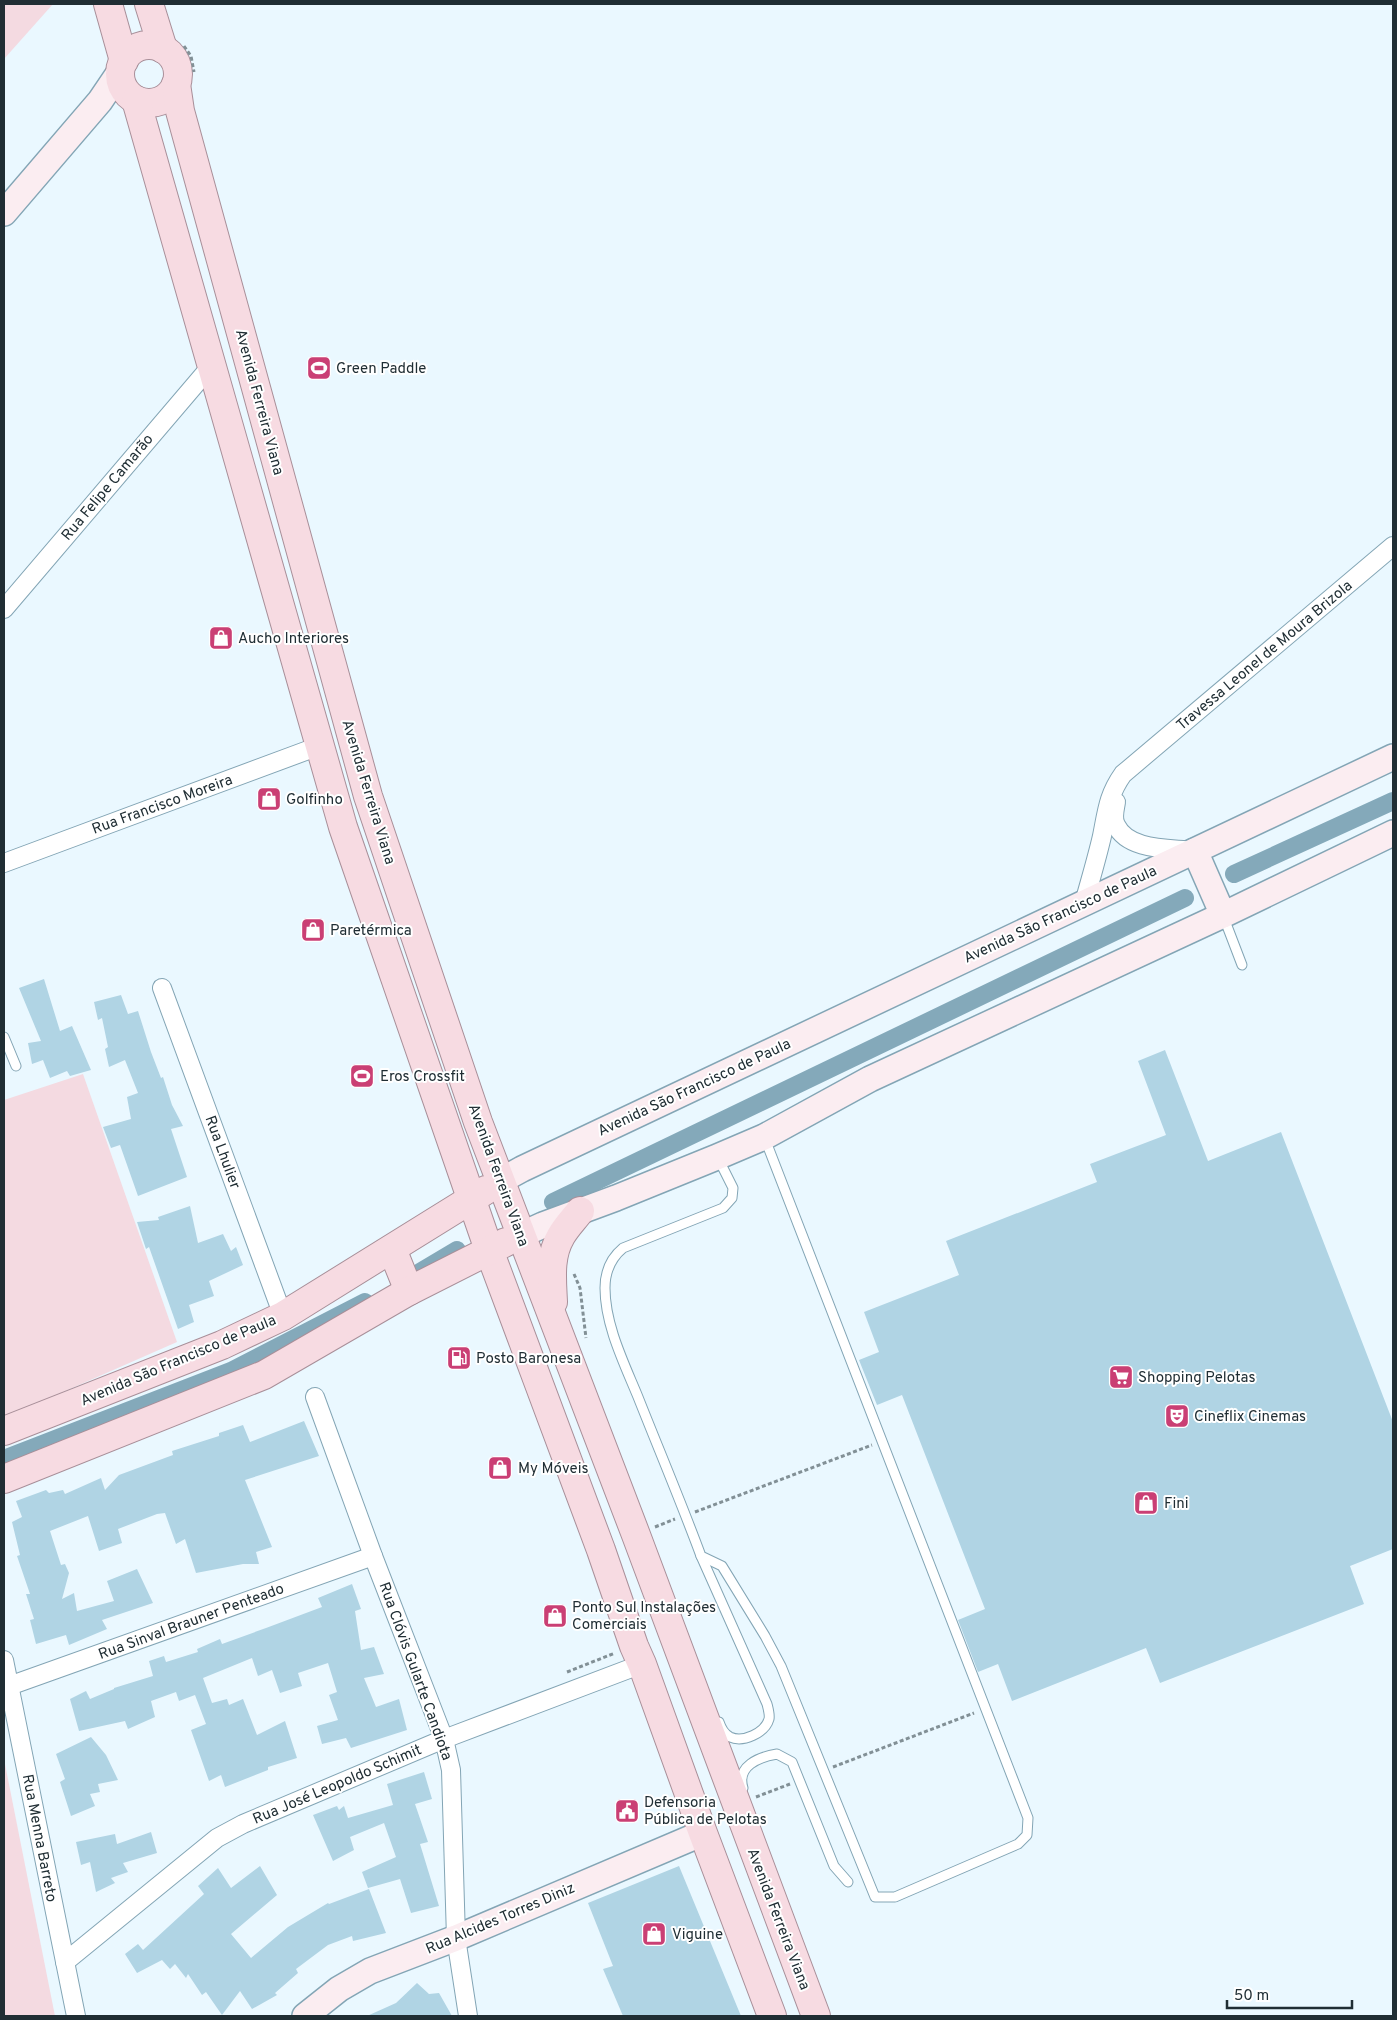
<svg xmlns="http://www.w3.org/2000/svg" width="1397" height="2020" viewBox="0 0 1397 2020" font-family="Overpass,sans-serif">
	<style>
		.green { fill: #f4dae1 }
		.lines { fill: none; stroke-linecap: round; stroke-linejoin: round }
		.canal { stroke: #84a9ba; stroke-width: 18 }
		.building { fill: #b0d4e4 }
		.lane-casing { stroke: #83a5b5; stroke-width: 11 }
		.street-casing { stroke: #83a5b5; stroke-width: 20 }
		.secondary-casing { stroke: #83a5b5; stroke-width: 28 }
		.primary-casing { stroke: #a88f99; stroke-width: 30 }
		.path { stroke: #829096; stroke-width: 3; stroke-dasharray: 4 2.5; stroke-linecap: butt }
		.lane { stroke: #fff; stroke-width: 9 }
		.street { stroke: #fff; stroke-width: 18 }
		.secondary { stroke: #fbedf1; stroke-width: 25 }
		.primary { stroke: #f7dbe2; stroke-width: 28 }
		.labels { text-anchor: middle; stroke-width: 4; stroke-linejoin: round; paint-order: stroke }
		.poi-label { font-size: 15px; fill: #202e34; stroke: #fff; text-anchor: start }
		.street-label { font-size: 15px; fill: #202e34; stroke: #fff }
	</style>
	<rect width="100%" height="100%" fill="#eaf8ff"/>
	<g class="green">
		<polygon points="4,4 53,4 4,59"/>
		<polygon points="83,1074 177,1342 4,1418 4,1100"/>
		<polygon points="4,1759 55,2016 4,2016"/>
	</g>
	<g class="lines">
		<g class="canal">
			<polyline points="1234,874 1393,801"/>
			<polyline points="553,1202 1185,898"/>
			<polyline points="420,1272 457,1250"/>
			<polyline points="4,1459 231,1371 365,1302"/>
		</g>
	</g>
	<g class="building">
		<polygon points="44,979 60,1031 72,1026 91,1070 70,1076 67,1071 50,1078 43,1060 32,1064 28,1043 41,1041 19,988"/>
		<polygon points="121,995 128,1014 138,1011 151,1052 161,1078 163,1077 172,1105 183,1126 171,1129 187,1177 138,1196 120,1145 111,1148 103,1127 131,1119 127,1097 138,1093 125,1060 109,1067 105,1049 108,1047 102,1018 98,1020 94,1002"/>
		<polygon points="1165,1050 1208,1161 1281,1132 1393,1422 1393,1549 1350,1566 1364,1604 1160,1683 1146,1648 1012,1701 998,1664 978,1672 958,1620 985,1609 902,1395 877,1405 859,1360 879,1352 864,1312 959,1275 946,1241 1097,1182 1090,1164 1166,1135 1138,1061"/>
		<polygon points="190,1206 198,1243 223,1234 231,1251 236,1247 243,1265 209,1281 214,1296 189,1305 194,1322 178,1329 149,1247 146,1249 137,1222 159,1220 158,1217"/>
		<polygon points="304,1421 319,1456 245,1480 272,1547 256,1552 259,1564 243,1564 196,1573 185,1539 176,1544 165,1513 157,1514 118,1529 122,1543 99,1551 88,1516 50,1531 61,1565 65,1564 69,1573 62,1599 74,1593 77,1611 114,1601 107,1581 137,1569 153,1603 102,1620 107,1629 69,1645 66,1635 36,1644 30,1620 34,1619 26,1594 30,1594 17,1556 20,1555 12,1522 22,1517 16,1501 46,1490 49,1493 63,1490 65,1494 101,1478 105,1490 119,1475 173,1455 172,1451 219,1436 219,1433 243,1425 250,1442"/>
		<polygon points="352,1584 361,1609 355,1611 361,1650 374,1647 384,1674 364,1678 376,1707 399,1699 407,1730 351,1748 346,1738 322,1744 317,1726 338,1720 329,1695 337,1692 328,1663 298,1673 302,1686 280,1693 272,1670 258,1676 252,1658 203,1678 212,1703 227,1699 229,1705 243,1699 257,1735 285,1721 297,1758 268,1767 268,1770 225,1787 221,1775 209,1781 191,1730 206,1724 195,1695 179,1701 176,1692 151,1701 155,1717 128,1729 125,1721 79,1731 70,1699 86,1691 90,1699 114,1689 114,1688 153,1676 149,1661 164,1656 166,1662 198,1652 197,1649 220,1639 222,1644 266,1628 322,1607 318,1598"/>
		<polygon points="91,1737 106,1755 118,1780 98,1784 100,1792 90,1794 95,1806 71,1816 60,1782 65,1779 56,1754"/>
		<polygon points="424,1772 432,1799 415,1804 428,1842 420,1844 439,1906 411,1913 400,1879 368,1888 362,1872 396,1857 384,1823 350,1837 354,1850 333,1861 313,1815 337,1806 339,1810 344,1806 348,1818 393,1805 387,1784"/>
		<polygon points="151,1832 157,1853 123,1863 128,1872 111,1878 115,1883 96,1892 90,1862 81,1865 76,1842 115,1834 117,1844"/>
		<polygon points="260,1866 277,1895 231,1934 251,1958 288,1927 328,1903 329,1904 369,1889 386,1933 353,1941 352,1936 328,1945 296,1969 298,1973 275,1993 277,1995 252,2009 240,1991 222,2015 206,1992 202,1995 188,1974 186,1978 175,1964 170,1969 162,1960 137,1973 125,1954 138,1944 143,1950 204,1894 198,1886 218,1868 231,1888"/>
		<polygon points="679,1866 741,2016 623,2016 603,1969 613,1966 588,1903"/>
		<polygon points="417,1983 429,1994 439,1993 452,2016 367,2016 396,2003"/>
	</g>
	<g class="lines">
		<defs>
			<g id="lane">
				<polyline points="1224,918 1242,965"/>
				<polyline points="4,1037 16,1066"/>
				<path d="M718,1158l15,30 -1,10 -9,10 -100,40c-12,10 -18,24 -18,40 0,37 19,75 33,109 21,53 43,105 63,159l21,10 43,70 16,30 94,231h20l123,-53 9,-9 1,-17 -263,-679"/>
				<path d="M701,1556l66,148c1,4 3,11 2,15 -4,14 -26,24 -39,18 -6,-3 -9,-9 -11,-15"/>
				<path d="M743,1788c-7,-22 16,-31 34,-34l15,8 42,104 14,16"/>
			</g>
			<g id="street">
				<polyline points="4,609 211,366"/>
				<path d="M1116,802c-1,7 -4,16 0,23 12,26 54,23 77,26"/>
				<polyline points="4,863 319,746"/>
				<path d="M1084,903c6,-22 13,-45 18,-67 5,-25 6,-41 21,-62l270,-228"/>
				<polyline points="162,988 283,1316"/>
				<polyline points="315,1397 373,1556 444,1739 451,1770 456,1938 468,2016"/>
				<polyline points="4,1660 76,2016"/>
				<polyline points="9,1686 373,1556"/>
				<polyline points="65,1962 217,1838 243,1824 444,1739 642,1664"/>
			</g>
			<g id="secondary">
				<polyline points="4,213 100,101 121,70"/>
				<polyline points="1195,851 1223,915"/>
				<polyline points="500,1181 522,1169 1393,757"/>
				<polyline points="521,1235 543,1225 616,1198 717,1157 764,1137 870,1079 1223,915 1393,833"/>
				<polyline points="305,2016 339,1989 370,1971 456,1938 703,1833"/>
			</g>
			<g id="primary">
				<polyline points="108,4 124,61"/>
				<polyline points="149,4 163,49"/>
				<circle cx="149" cy="74" r="29"/>
				<polyline points="176,84 180,111 368,796 478,1122 636,1535 816,2016"/>
				<polyline points="136,100 343,827 489,1250 601,1550 634,1646 642,1664 703,1833 772,2016"/>
				<polyline points="392,1249 409,1291"/>
				<path d="M553,1302c-1,-22 -4,-46 8,-66 5,-9 13,-17 19,-25"/>
				<polyline points="4,1431 222,1345 283,1316 486,1190"/>
				<polyline points="4,1479 264,1375 409,1291 506,1242"/>
			</g>
		</defs>
		<use href="#lane" class="lane-casing"/>
		<use href="#street" class="street-casing"/>
		<use href="#secondary" class="secondary-casing"/>
		<use href="#primary" class="primary-casing"/>
		<g class="path">
			<polyline points="184,46 191,56 194,72"/>
			<polyline points="574,1274 580,1288 586,1338"/>
			<polyline points="695,1512 872,1445"/>
			<polyline points="655,1527 675,1519"/>
			<polyline points="567,1672 615,1653"/>
			<polyline points="833,1767 974,1713"/>
			<polyline points="756,1797 790,1784"/>
		</g>
		<use href="#lane" class="lane"/>
		<use href="#street" class="street"/>
		<use href="#secondary" class="secondary"/>
		<use href="#primary" class="primary"/>
	</g>
	<defs>
		<symbol id="stadium-square" viewBox="-11 -11 22 22"><rect x="-9" y="-9" width="18" height="18" rx="4" fill="#ca3f74" stroke="#fff"/><path d="M0-5a6.5 5 0 1 0 0 10a6.5 5 0 1 0 0-10ZM-3.5-1.8h7v3.6h-7Z" fill="#fff"/></symbol>
		<symbol id="shop-square" viewBox="-11 -11 22 22"><rect x="-9" y="-9" width="18" height="18" rx="4" fill="#ca3f74" stroke="#fff"/><path d="M-5-2.5h2.3a2.7 3.5 0 0 1 5.4 0H5L5.5 6h-11ZM-1.5-2.5h3a1.5 2.3 0 0 0-3 0Z" fill="#fff"/></symbol>
		<symbol id="fuel-square" viewBox="-11 -11 22 22"><rect x="-9" y="-9" width="18" height="18" rx="4" fill="#ca3f74" stroke="#fff"/><path d="M-5.5-6h7V0h2V4h1.3V-2.5L3-4.5l.8-.8L6-3V5H2.5V1h-1V6h-7ZM-4.2-4.7v3.2H.2V-4.7Z" fill="#fff"/></symbol>
		<symbol id="supermarket-square" viewBox="-11 -11 22 22"><rect x="-9" y="-9" width="18" height="18" rx="4" fill="#ca3f74" stroke="#fff"/><path d="M-6-5.5h2.5l.6 2H6L4.5 2H-2.5L-4.4-4H-6ZM-1.5 3.2a1.3 1.3 0 1 0 .1 0ZM3 3.2a1.3 1.3 0 1 0 .1 0Z" fill="#fff"/></symbol>
		<symbol id="theatre-square" viewBox="-11 -11 22 22"><rect x="-9" y="-9" width="18" height="18" rx="4" fill="#ca3f74" stroke="#fff"/><path d="M-5-5.5Q0-4 5-5.5V0Q5 5 0 6Q-5 5-5 0ZM-3.3-2.5H-1v1.5H-3.3ZM1-2.5H3.3v1.5H1ZM-2.8 1Q0 5.5 2.8 1Z" fill="#fff"/></symbol>
		<symbol id="civic-square" viewBox="-11 -11 22 22"><rect x="-9" y="-9" width="18" height="18" rx="4" fill="#ca3f74" stroke="#fff"/><path d="M-.6-6.5H3V-4.5H.6V-3L4-1V1h2V6H-6V1h2V-1L-.6-3ZM-1.2 2.5V6h2.4V2.5Z" fill="#fff"/></symbol>
	</defs>
	<g fill-rule="evenodd">
		<use href="#stadium-square" x="305" y="354" width="28" height="28"/>
		<use href="#shop-square" x="207" y="624" width="28" height="28"/>
		<use href="#shop-square" x="255" y="785" width="28" height="28"/>
		<use href="#shop-square" x="299" y="916" width="28" height="28"/>
		<use href="#stadium-square" x="348" y="1062" width="28" height="28"/>
		<use href="#fuel-square" x="445" y="1344" width="28" height="28"/>
		<use href="#supermarket-square" x="1107" y="1363" width="28" height="28"/>
		<use href="#theatre-square" x="1163" y="1402" width="28" height="28"/>
		<use href="#shop-square" x="486" y="1454" width="28" height="28"/>
		<use href="#shop-square" x="1132" y="1489" width="28" height="28"/>
		<use href="#shop-square" x="541" y="1602" width="28" height="28"/>
		<use href="#civic-square" x="613" y="1797" width="28" height="28"/>
		<use href="#shop-square" x="640" y="1920" width="28" height="28"/>
	</g>
	<g class="labels">
		<g class="poi-label">
			<text x="336" y="373">Green Paddle</text>
			<text x="238" y="643">Aucho Interiores</text>
			<text x="286" y="804">Golfinho</text>
			<text x="330" y="935">Paretérmica</text>
			<text x="380" y="1081">Eros Crossfit</text>
			<text x="476" y="1363">Posto Baronesa</text>
			<text x="1138" y="1382">Shopping Pelotas</text>
			<text x="1194" y="1421">Cineflix Cinemas</text>
			<text x="518" y="1473">My Móveis</text>
			<text x="1164" y="1508">Fini</text>
			<text x="572" y="1612">Ponto Sul Instalações<tspan x="572" dy="17">Comerciais</tspan></text>
			<text x="644" y="1807">Defensoria<tspan x="644" dy="17">Pública de Pelotas</tspan></text>
			<text x="672" y="1939">Viguine</text>
		</g>
		<g class="street-label">
			<text transform="translate(260 402) rotate(75)" y="5">Avenida Ferreira Viana</text>
			<text transform="translate(107 487) rotate(-50)" y="5">Rua Felipe Camarão</text>
			<text transform="translate(1264 655) rotate(-40)" y="5">Travessa Leonel de Moura Brizola</text>
			<text transform="translate(369 792) rotate(73)" y="5">Avenida Ferreira Viana</text>
			<text transform="translate(162 804) rotate(-20)" y="5">Rua Francisco Moreira</text>
			<text transform="translate(1060 914) rotate(-25)" y="5">Avenida São Francisco de Paula</text>
			<text transform="translate(694 1087) rotate(-25)" y="5">Avenida São Francisco de Paula</text>
			<text transform="translate(223 1152) rotate(70)" y="5">Rua Lhulier</text>
			<text transform="translate(499 1175) rotate(70)" y="5">Avenida Ferreira Viana</text>
			<text transform="translate(178 1360) rotate(-23)" y="5">Avenida São Francisco de Paula</text>
			<text transform="translate(191 1621) rotate(-20)" y="5">Rua Sinval Brauner Penteado</text>
			<text transform="translate(416 1671) rotate(70)" y="5">Rua Clóvis Gularte Candiota</text>
			<text transform="translate(337 1784) rotate(-23)" y="5">Rua José Leopoldo Schimit</text>
			<text transform="translate(40 1838) rotate(79)" y="5">Rua Menna Barreto</text>
			<text transform="translate(500 1918) rotate(-23)" y="5">Rua Alcides Torres Diniz</text>
			<text transform="translate(779 1919) rotate(69)" y="5">Avenida Ferreira Viana</text>
		</g>
	</g>
	<rect width="1397" height="2020" fill="none" stroke="#202e34" stroke-width="10"/>
	<path d="M1227 2000v8h125v-8" fill="none" stroke="#202e34" stroke-width="2.5"/>
	<text x="1234" y="2000" font-size="15" fill="#202e34" stroke="#ffffff" stroke-width="4" paint-order="stroke">50 m</text>
</svg>
